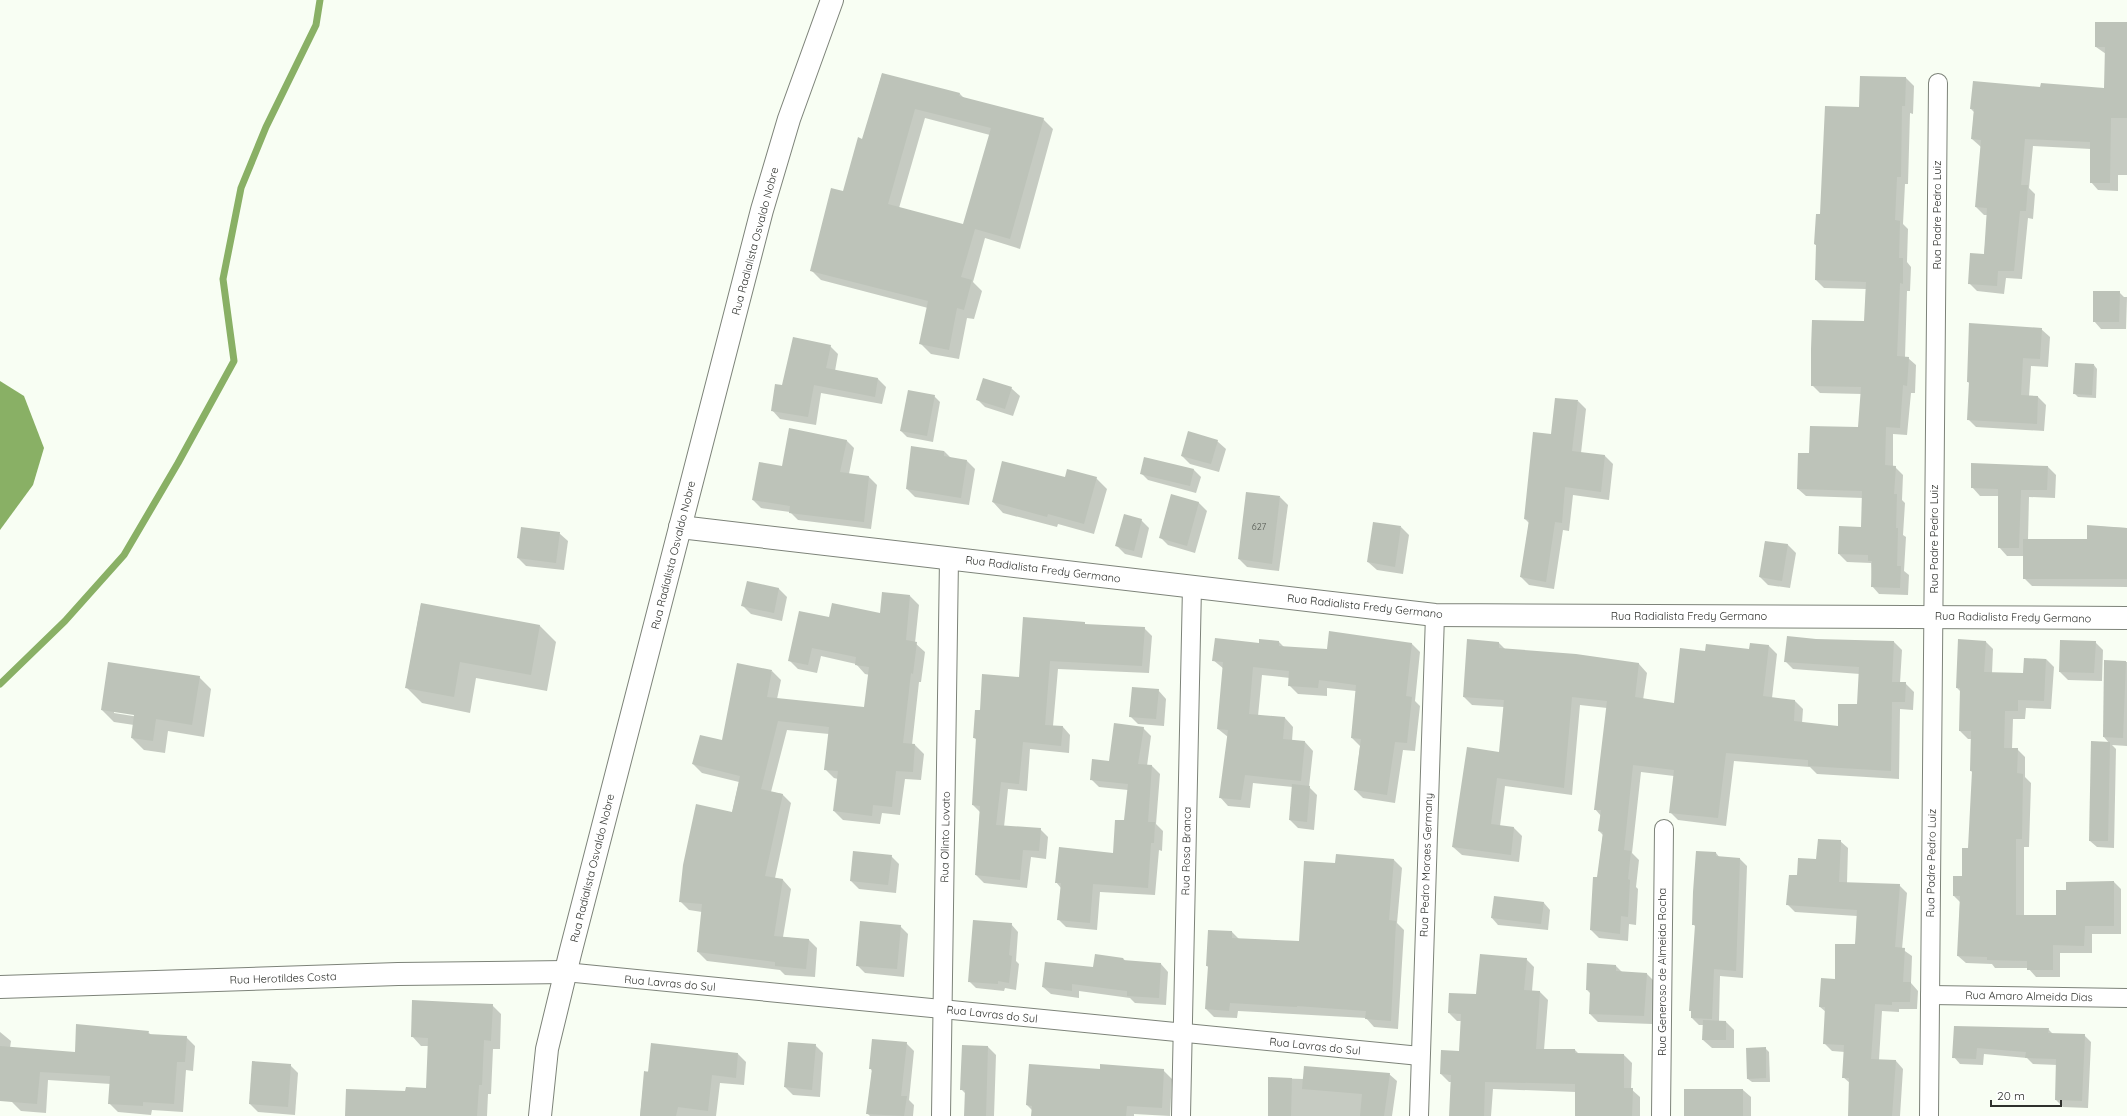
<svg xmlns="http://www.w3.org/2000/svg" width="2127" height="1116" viewBox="0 0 2127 1116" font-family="Quicksand,sans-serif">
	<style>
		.water { fill: #89b065 }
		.shadow { fill: #0003; fill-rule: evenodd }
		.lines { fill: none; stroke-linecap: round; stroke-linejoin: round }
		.stream { stroke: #89b065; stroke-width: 7 }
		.building { fill: #bdc3b9; fill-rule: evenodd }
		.street-casing { stroke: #7d8379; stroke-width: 20 }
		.secondary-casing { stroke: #7d8379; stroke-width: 24 }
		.street { stroke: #fff; stroke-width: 18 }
		.secondary { stroke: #fff; stroke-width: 22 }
		.labels { text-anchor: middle; stroke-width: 3; stroke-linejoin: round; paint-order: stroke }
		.number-label { font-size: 9px; fill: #525650 }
		.street-label { font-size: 11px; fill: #2f312d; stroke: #fff }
	</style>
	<rect width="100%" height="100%" fill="#f8fef3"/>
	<polygon class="water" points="0,381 24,396 44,448 33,485 0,530"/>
	<g class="shadow">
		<polygon points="2127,23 2127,175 2118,175 2118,191 2098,190 2091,182 2091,149 2033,146 2029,188 2035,194 2033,219 2028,218 2022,279 2006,278 2004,294 1977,291 1969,283 1984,255 1988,215 1984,215 1976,207 1981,147 1972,139 1974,112 1971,109 2041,88 2105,89 2106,54 2096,47"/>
		<path d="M882,74l78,20 5,5 78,20 10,10 -33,120 -35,-11 -12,44 9,9 -8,28 -7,-1 -8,41 -28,-5 -10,-10 7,-36 -107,-28 -10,-10 33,-77 19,-53zM925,118l65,17 -26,91 -65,-18z"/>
		<polygon points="1906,78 1914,86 1913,114 1910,113 1908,184 1905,184 1903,224 1908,229 1907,262 1911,267 1910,291 1907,291 1905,357 1908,358 1916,365 1915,393 1911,393 1907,435 1893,434 1893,467 1895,467 1903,475 1902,500 1905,503 1903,535 1906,537 1904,571 1909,575 1908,595 1879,594 1872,586 1871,563 1847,562 1839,554 1862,528 1863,498 1806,496 1798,489 1810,454 1859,428 1862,394 1820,393 1812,385 1865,322 1866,289 1824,288 1816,280 1817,246 1815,244 1821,215 1860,108"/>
		<polygon points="2119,292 2124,297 2127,297 2126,329 2101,329 2094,321"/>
		<polygon points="2041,329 2050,337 2048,367 2031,366 2029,397 2038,397 2046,405 2044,431 1976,427 1968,419 1970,384 1968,382"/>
		<polygon points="830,346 838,354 835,371 878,379 886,387 882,404 821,393 816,425 780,419 772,410 783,386"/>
		<polygon points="2094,365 2097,369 2096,398 2078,397 2074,393"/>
		<polygon points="1011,388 1020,396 1013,416 985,407 977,399"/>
		<polygon points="934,396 940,402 933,442 907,437 901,431"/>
		<polygon points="1578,401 1586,409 1581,453 1605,456 1613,464 1609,500 1573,495 1569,531 1563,530 1554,589 1529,585 1521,577 1529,523 1525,519 1552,435"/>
		<polygon points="846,440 854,448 849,474 869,477 877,485 871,529 798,520 790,512 761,508 753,500 783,467"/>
		<polygon points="1217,441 1226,449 1219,472 1190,464 1182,456"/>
		<polygon points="944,451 951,458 967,461 975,469 969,505 915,497 907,489"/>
		<polygon points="1145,458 1194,470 1201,477 1196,493 1148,480 1141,473"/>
		<polygon points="2048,467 2056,475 2055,498 2029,497 2028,540 2088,540 2088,526 2127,528 2127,587 2032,586 2024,578 2024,556 2007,556 1999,547 1999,496 1980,496 1972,487"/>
		<polygon points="1096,478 1107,489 1094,534 1058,524 1057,527 1003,513 993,502"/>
		<polygon points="1172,495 1199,503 1207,511 1195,553 1168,545 1160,537"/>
		<polygon points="1280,497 1288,505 1279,571 1247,567 1239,559"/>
		<polygon points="1141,520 1149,528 1142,558 1125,554 1116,545"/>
		<polygon points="1401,527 1409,535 1403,574 1377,570 1368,562"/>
		<polygon points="559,533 568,541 564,570 526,566 518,558"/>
		<polygon points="1765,542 1788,545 1796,553 1790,588 1768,585 1760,577"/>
		<polygon points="748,582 779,589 787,597 782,621 751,614 743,606"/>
		<polygon points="910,596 919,605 915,643 925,652 921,682 919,682 912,745 915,745 924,754 921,780 905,779 900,815 882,813 880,824 843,820 834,811 838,779 834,778 825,769 829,734 787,730 771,792 782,794 791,803 775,878 783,880 791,889 783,937 809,940 817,948 815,977 785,975 780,970 707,961 698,952 702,912 689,910 680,901 732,813 739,782 702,773 693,764 723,742 772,671 781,680 777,699 865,708 870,675 865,674 856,664 821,656 817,673 798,669 789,660 830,618 881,614"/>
		<polygon points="421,604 540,626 556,642 547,691 476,678 470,713 422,703 406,687"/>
		<polygon points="1084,623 1086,625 1144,628 1152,636 1149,673 1058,669 1053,726 1063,727 1070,735 1069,753 1030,749 1027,791 1008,789 1004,827 1040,829 1048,837 1046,859 1031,857 1027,888 984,883 976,875 980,812 973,805 977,740 974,738 981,711"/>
		<polygon points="1330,632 1412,644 1420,652 1415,701 1420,706 1415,751 1403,750 1395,803 1363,798 1355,790 1360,746 1352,738 1356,691 1327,688 1327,696 1298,694 1289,685 1290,678 1262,675 1258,716 1285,718 1293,727 1292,741 1305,742 1313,751 1309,787 1317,795 1314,830 1298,828 1290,820 1293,787 1253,783 1250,808 1228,806 1220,797 1228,737 1218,729 1224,669 1213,660 1259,644 1279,642 1285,648 1328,650"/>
		<polygon points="1816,640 1894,642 1902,650 1900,683 1905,683 1914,692 1913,710 1900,709 1899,779 1817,774 1810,767 1734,761 1726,826 1678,820 1670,812 1674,776 1641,772 1632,853 1639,860 1636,887 1638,889 1636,925 1629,924 1628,941 1599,938 1591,930 1603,835 1599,831 1601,816 1595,809 1607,708 1580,705 1572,795 1505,786 1500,826 1514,828 1522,836 1519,862 1462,855 1453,847 1500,753 1504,707 1472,705 1464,697 1499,643 1506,650 1576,655 1639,664 1647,673 1643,700 1675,704 1706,652 1750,650 1769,646 1777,654 1772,698 1795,701 1803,709 1802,723 1839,727 1858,705 1860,674 1793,669 1785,661"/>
		<polygon points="1985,641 1993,649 1992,673 2024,674 2046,659 2054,667 2051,709 2026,708 2025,719 2013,719 2012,749 2017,749 2025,757 2025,777 2031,783 2029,847 2024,847 2024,916 2057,916 2067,891 2114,882 2121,889 2121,934 2092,934 2092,953 2060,953 2060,977 2036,977 2028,968 1995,968 1992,964 1966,963 1958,956 1960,902 1954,896 1963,877 1969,849 1973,773 1971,771 1972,739 1968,739 1960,731 1961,692 1957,688"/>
		<polygon points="2095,642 2103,650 2102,681 2068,680 2060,672"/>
		<polygon points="2105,661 2127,662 2127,746 2112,745 2116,749 2114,848 2097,847 2090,841 2109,743 2104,737"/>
		<path d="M199,677l12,12 -7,48 -36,-6 -3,22 -21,-3 -12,-12 2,-13 -20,-3 -12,-12zM114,711l26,4 -1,2 -25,-4z"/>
		<polygon points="1158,690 1166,699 1164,726 1138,724 1130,716"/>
		<polygon points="1143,728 1151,736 1147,766 1152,766 1160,774 1156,824 1163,831 1162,851 1159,850 1155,895 1100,892 1097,930 1066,927 1058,919 1061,888 1056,882 1114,854 1125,821 1128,790 1099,787 1091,779"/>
		<polygon points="1840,841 1848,848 1847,883 1899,885 1907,893 1902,949 1912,956 1911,983 1918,991 1917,1009 1899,1009 1899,1012 1882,1011 1879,1060 1896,1061 1903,1069 1900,1116 1849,1116 1850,1083 1843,1077 1845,1052 1832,1051 1824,1043 1826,1012 1820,1007 1856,945 1857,916 1795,912 1787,904 1798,876"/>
		<polygon points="1716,853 1720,858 1740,859 1747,866 1743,978 1720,976 1719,1021 1726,1022 1734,1030 1734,1048 1712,1048 1703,1040 1704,1025 1699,1025 1692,1018 1696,927 1693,924"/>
		<polygon points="891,856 899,864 896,893 859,889 851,881"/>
		<polygon points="1394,860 1402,868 1397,923 1404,930 1398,1029 1374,1027 1366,1018 1238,1011 1237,1018 1214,1017 1206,1009 1209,968 1207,966 1232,932 1239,939 1300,943 1336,864"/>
		<polygon points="1544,903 1550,910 1548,930 1498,925 1492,918"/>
		<polygon points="1011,924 1018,932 1016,961 1019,964 1016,990 1005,988 1004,991 976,988 969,981"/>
		<polygon points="900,926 908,934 904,977 865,973 857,965"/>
		<polygon points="1123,958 1126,962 1161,964 1168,972 1166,1005 1135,1003 1130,998 1079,991 1079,998 1051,994 1043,987"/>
		<polygon points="1526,959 1534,967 1532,991 1540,992 1548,1000 1544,1050 1575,1050 1580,1055 1624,1055 1632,1063 1631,1089 1640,1097 1640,1116 1576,1116 1576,1092 1493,1089 1491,1116 1450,1116 1451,1082 1449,1082 1441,1074 1460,1052 1462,1021 1457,1021 1449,1013 1477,995"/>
		<polygon points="1616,966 1622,972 1647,974 1655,982 1652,1024 1598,1022 1590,1014 1591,994 1587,990"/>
		<polygon points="492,1005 501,1014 500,1049 493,1049 491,1094 488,1094 487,1116 346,1116 406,1092 427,1089 429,1046 421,1046 412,1036"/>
		<polygon points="1955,1027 2048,1029 2053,1034 2084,1035 2091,1042 2088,1108 2063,1107 2056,1100 2057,1065 2033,1064 2027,1058 1984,1054 1983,1065 1960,1064 1954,1057"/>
		<polygon points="0,1032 11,1041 10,1048 76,1053 148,1032 151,1035 186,1037 195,1046 193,1071 186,1070 183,1112 152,1110 151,1115 118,1112 109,1103 111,1084 48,1080 46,1113 21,1111 12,1102 0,1095"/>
		<polygon points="906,1043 914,1051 909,1100 914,1105 913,1116 870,1116 867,1113 872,1071 870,1068"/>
		<polygon points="815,1045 823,1053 820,1097 793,1095 785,1087"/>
		<polygon points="963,1046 988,1047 996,1055 994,1116 965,1116 966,1094 961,1089"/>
		<polygon points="1765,1048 1769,1052 1770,1082 1752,1082 1748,1079"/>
		<polygon points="738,1054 746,1062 744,1085 720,1083 716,1116 640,1116 645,1072"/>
		<polygon points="290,1065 298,1073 295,1115 258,1112 250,1104"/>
		<polygon points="1100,1070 1163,1070 1172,1079 1170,1116 1134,1114 1134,1116 1032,1116 1032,1110 1027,1105"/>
		<polygon points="1389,1074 1397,1081 1392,1116 1275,1116 1269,1078 1304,1079"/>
		<polygon points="1743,1090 1751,1097 1751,1116 1685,1116"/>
	</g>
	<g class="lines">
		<polyline class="stream" points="0,684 65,621 124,555 178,463 234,361 223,279 241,188 266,127 316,25 320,0"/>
	</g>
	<g class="building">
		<polygon points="2095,22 2127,22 2127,118 2111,118 2110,183 2090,183 2090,142 2025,139 2021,185 2028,185 2026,211 2020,211 2014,271 1998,271 1997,286 1968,284 1970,253 1984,254 1987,208 1975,207 1981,140 1971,139 1974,109 1970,109 1973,81 2040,87 2041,83 2104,88 2105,47 2095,47"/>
		<path d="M882,73l78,20 -1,3 85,22 -34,121 -35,-10 -14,48 11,3 -8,30 -7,-2 -8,42 -30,-6 9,-43 -118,-30 21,-83 12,3 15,-54 4,2zM915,109l76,19 -28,96 -75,-20z"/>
		<polygon points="1860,76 1906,77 1905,106 1902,106 1901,177 1897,177 1895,220 1900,221 1899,258 1903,258 1903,284 1900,283 1897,356 1909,357 1907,386 1903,385 1900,428 1886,427 1885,465 1896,466 1894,494 1897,494 1896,528 1898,528 1897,566 1901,566 1900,588 1871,587 1872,561 1868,561 1868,555 1838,554 1839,526 1861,527 1862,491 1797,489 1798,453 1809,453 1810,426 1858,427 1861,387 1811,386 1811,349 1812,320 1864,321 1866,282 1815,280 1816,245 1814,244 1816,214 1820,214 1825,106 1859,107"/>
		<polygon points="2093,291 2120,291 2119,322 2093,322"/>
		<polygon points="1969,323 2042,328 2040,359 2023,358 2021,395 2038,396 2037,424 1967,420 1969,382 1967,382"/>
		<polygon points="793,337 831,345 826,368 878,378 875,397 814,385 808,417 771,411 775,384 782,385"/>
		<polygon points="2075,363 2094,364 2092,395 2073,394"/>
		<polygon points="983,378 1012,387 1005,409 976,400"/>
		<polygon points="908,390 935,395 927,436 900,431"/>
		<polygon points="1555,398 1578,400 1572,451 1605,455 1601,492 1565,487 1562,523 1555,522 1546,582 1520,577 1529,520 1524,519 1533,432 1551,434"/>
		<polygon points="789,428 847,440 840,472 869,476 864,522 789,513 790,506 752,500 759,462 782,466"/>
		<polygon points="1188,431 1218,440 1211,464 1181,456"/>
		<polygon points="911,446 944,451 944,456 967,460 961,498 906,489"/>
		<polygon points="1144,457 1194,469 1190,486 1140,474"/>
		<polygon points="1002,461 1065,477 1067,469 1097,477 1084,524 1048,514 1047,517 992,502"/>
		<polygon points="1971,463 2048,466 2047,490 2021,490 2019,548 1998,548 1998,489 1971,488"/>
		<polygon points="1246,492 1280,496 1272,564 1238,559"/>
		<polygon points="1171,494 1199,502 1187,546 1159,538"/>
		<polygon points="1124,514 1142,519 1134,551 1115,546"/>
		<polygon points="1373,522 1401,526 1395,567 1367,562"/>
		<polygon points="2087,525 2127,528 2127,579 2023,579 2023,539 2087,539"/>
		<polygon points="521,527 560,532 556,563 517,558"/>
		<polygon points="1765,541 1788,544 1782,581 1759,577"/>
		<polygon points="747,581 779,588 774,613 741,606"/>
		<polygon points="882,592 910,595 906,640 917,642 913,674 911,673 903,743 915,744 913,772 896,771 892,807 873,805 872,816 833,811 838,771 824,770 829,727 778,721 761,789 783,794 765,876 783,879 774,936 809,939 806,969 775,966 775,962 697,952 702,904 679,902 683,865 696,804 732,812 740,776 692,764 700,735 722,740 737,663 772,670 767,697 864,707 869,667 855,665 856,657 812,648 808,665 788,661 799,611 829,617 832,603 880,613"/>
		<polygon points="421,603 540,625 531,675 460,662 454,697 405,688"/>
		<polygon points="1023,617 1085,622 1085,624 1145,627 1142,666 1050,661 1045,725 1063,726 1061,746 1023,742 1019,784 1001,782 996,825 1041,828 1039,851 1023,850 1020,880 975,875 980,806 972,805 976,738 973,738 975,710 980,710 982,674 1019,677"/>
		<polygon points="1329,631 1412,643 1406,696 1412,697 1407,743 1395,742 1387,795 1354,790 1361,739 1351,738 1356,685 1319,680 1318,688 1288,686 1289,671 1253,667 1249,714 1285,717 1283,739 1305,741 1301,781 1245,775 1241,800 1219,798 1228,730 1217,729 1223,662 1212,661 1215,638 1259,643 1259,639 1279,641 1279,646 1327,649"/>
		<polygon points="1787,636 1816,639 1894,641 1892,682 1906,682 1905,702 1892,702 1891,771 1808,766 1808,760 1726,753 1718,818 1669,813 1674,770 1633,765 1624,850 1631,851 1628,879 1630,880 1628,917 1621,916 1620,934 1590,930 1593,877 1597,877 1603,832 1598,831 1601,810 1594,810 1607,701 1572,697 1564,788 1497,778 1491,824 1514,827 1511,855 1452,847 1467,747 1499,752 1504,700 1463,697 1467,639 1499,642 1499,648 1576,654 1639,663 1635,697 1674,703 1680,648 1705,651 1706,644 1749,649 1750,643 1769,645 1763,696 1795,700 1794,721 1838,726 1838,704 1857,704 1859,667 1784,662"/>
		<polygon points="1958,639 1986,641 1984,672 2023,673 2024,658 2046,659 2044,701 2018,700 2018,711 2005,711 2004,748 2018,748 2017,773 2023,774 2022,839 2016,839 2016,915 2056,915 2056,890 2066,890 2066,882 2114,881 2114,926 2085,926 2084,946 2053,945 2053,970 2027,970 2027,961 1987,960 1987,957 1957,956 1960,896 1953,896 1953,876 1962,876 1962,848 1968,848 1972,771 1970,771 1971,731 1959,731 1960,688 1956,688"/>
		<polygon points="2060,640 2096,641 2094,673 2059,672"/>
		<polygon points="2104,660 2126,661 2123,738 2103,737"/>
		<polygon points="108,662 200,676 192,725 156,719 153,741 131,738 134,715 101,710"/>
		<polygon points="1132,687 1159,689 1156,719 1129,717"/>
		<polygon points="1114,723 1144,727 1138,764 1152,765 1148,822 1155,822 1154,843 1151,843 1148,888 1093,884 1090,923 1057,920 1061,883 1055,883 1059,847 1113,853 1115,820 1124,820 1128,784 1090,780 1092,759 1109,761"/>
		<polygon points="2091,741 2110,742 2108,841 2089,841"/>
		<polygon points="1292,784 1310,786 1307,822 1289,820"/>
		<polygon points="1818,839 1841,840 1839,882 1900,884 1895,947 1905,948 1903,982 1911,982 1910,1002 1892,1002 1892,1005 1875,1004 1871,1059 1896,1060 1892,1116 1848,1116 1849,1078 1842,1078 1844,1045 1823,1044 1825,1007 1819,1007 1821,978 1835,979 1835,944 1855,944 1857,910 1786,905 1789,875 1797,875 1798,858 1816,859"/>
		<polygon points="853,851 892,855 888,885 850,881"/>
		<polygon points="1696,851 1716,852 1716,856 1740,858 1736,971 1714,969 1712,1019 1691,1018 1691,1011 1689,1011 1695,925 1692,925 1693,892"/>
		<polygon points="1336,854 1394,859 1389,920 1396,921 1391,1021 1365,1019 1366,1011 1297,1006 1297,1007 1230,1003 1229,1011 1205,1009 1208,966 1206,966 1208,930 1232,931 1232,938 1299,941 1304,861 1335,863"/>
		<polygon points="1494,896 1544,902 1541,924 1491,918"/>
		<polygon points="973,920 1012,923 1009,955 1012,956 1009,983 998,981 998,984 968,982"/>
		<polygon points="860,921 901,925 897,969 856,966"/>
		<polygon points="1095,954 1123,958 1123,960 1161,963 1159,998 1127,996 1127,991 1072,984 1072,991 1042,987 1045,962 1093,967"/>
		<polygon points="1480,954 1527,958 1524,990 1540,991 1536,1049 1575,1049 1575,1053 1624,1054 1624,1088 1633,1088 1632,1116 1575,1116 1575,1084 1485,1082 1484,1116 1449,1116 1451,1075 1440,1074 1441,1050 1459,1051 1461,1014 1448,1013 1449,993 1476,994"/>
		<polygon points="1587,963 1616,965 1616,971 1647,973 1644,1016 1589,1014 1590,990 1586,990"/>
		<polygon points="412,1000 493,1004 491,1041 484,1040 482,1085 479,1085 477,1116 345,1116 346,1089 405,1091 406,1087 426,1088 428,1038 411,1037"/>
		<polygon points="1703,1020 1726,1021 1726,1040 1702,1040"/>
		<polygon points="76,1024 149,1031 148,1034 187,1036 185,1062 177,1062 174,1104 143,1102 143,1106 108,1104 110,1076 40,1072 37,1104 0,1101 0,1046 75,1052"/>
		<polygon points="1954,1026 2049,1028 2048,1033 2085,1034 2082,1101 2055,1100 2056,1059 2025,1058 2026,1052 1977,1048 1976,1059 1952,1058"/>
		<polygon points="872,1039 907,1042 901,1096 907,1096 904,1116 866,1114 872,1069 869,1069"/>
		<polygon points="788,1042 816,1044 812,1090 784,1087"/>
		<polygon points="651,1043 738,1053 736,1078 712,1075 708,1111 678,1107 676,1116 640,1116 644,1071 648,1072"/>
		<polygon points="962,1045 988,1046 986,1116 964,1116 965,1090 960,1090"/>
		<polygon points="1766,1047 1766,1078 1747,1079 1746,1048"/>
		<polygon points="252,1061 291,1064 288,1107 249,1104"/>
		<polygon points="1029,1064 1100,1069 1100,1064 1164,1069 1162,1108 1127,1106 1126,1116 1031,1116 1032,1106 1026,1105"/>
		<polygon points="1304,1066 1390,1073 1384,1116 1360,1116 1362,1094 1302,1089"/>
		<polygon points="1268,1077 1292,1078 1291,1116 1268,1116"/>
		<rect x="1684" y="1089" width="59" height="27"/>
	</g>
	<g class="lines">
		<defs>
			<g id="street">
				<polyline points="565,972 1420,1056"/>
				<polyline points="1930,995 2127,998"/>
				<polyline points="941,1116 949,558"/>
				<polyline points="1181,1116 1192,586"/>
				<polyline points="1419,1116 1435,615"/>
				<polyline points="1661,1116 1664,829"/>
				<polyline points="1929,1116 1938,83"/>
			</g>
			<g id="secondary">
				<polyline points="680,527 1435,615 2127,618"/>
				<polyline points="0,987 398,974 565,972"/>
				<polyline points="540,1116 547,1049 570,954 762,210 789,119 832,0"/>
			</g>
		</defs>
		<use href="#street" class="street-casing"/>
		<use href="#secondary" class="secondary-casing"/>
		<use href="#street" class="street"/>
		<use href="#secondary" class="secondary"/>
	</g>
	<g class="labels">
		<g class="number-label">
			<text x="1259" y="530">627</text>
		</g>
		<g class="street-label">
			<text transform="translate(1937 215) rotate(-90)" y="4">Rua Padre Pedro Luiz</text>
			<text transform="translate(755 241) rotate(-75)" y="4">Rua Radialista Osvaldo Nobre</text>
			<text transform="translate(1934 539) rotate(-90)" y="4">Rua Padre Pedro Luiz</text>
			<text transform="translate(673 555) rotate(-76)" y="4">Rua Radialista Osvaldo Nobre</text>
			<text transform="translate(1043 569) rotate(7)" y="4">Rua Radialista Fredy Germano</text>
			<text transform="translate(1365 606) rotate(6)" y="4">Rua Radialista Fredy Germano</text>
			<text x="1689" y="620">Rua Radialista Fredy Germano</text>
			<text transform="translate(2013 617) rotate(1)" y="4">Rua Radialista Fredy Germano</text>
			<text transform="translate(945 837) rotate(-89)" y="4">Rua Olinto Lovato</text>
			<text transform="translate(1186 851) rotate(-89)" y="4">Rua Rosa Branca</text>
			<text transform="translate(1931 863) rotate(-89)" y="4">Rua Padre Pedro Luiz</text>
			<text transform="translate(1426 865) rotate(-88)" y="4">Rua Pedro Moraes Germany</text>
			<text transform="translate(592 868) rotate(-76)" y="4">Rua Radialista Osvaldo Nobre</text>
			<text transform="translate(1662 972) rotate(-90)" y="4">Rua Generoso de Almeida Rocha</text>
			<text transform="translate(283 978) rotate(-2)" y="4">Rua Herotildes Costa</text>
			<text transform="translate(670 983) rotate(5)" y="4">Rua Lavras do Sul</text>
			<text transform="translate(2029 996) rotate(1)" y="4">Rua Amaro Almeida Dias</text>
			<text transform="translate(992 1014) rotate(6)" y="4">Rua Lavras do Sul</text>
			<text transform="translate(1315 1046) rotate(6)" y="4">Rua Lavras do Sul</text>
		</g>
	</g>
	<path d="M1991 1100v6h70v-6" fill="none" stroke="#2f312d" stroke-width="2"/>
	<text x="1997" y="1100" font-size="12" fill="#2f312d" stroke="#ffffff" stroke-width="3" paint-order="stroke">20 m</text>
</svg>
